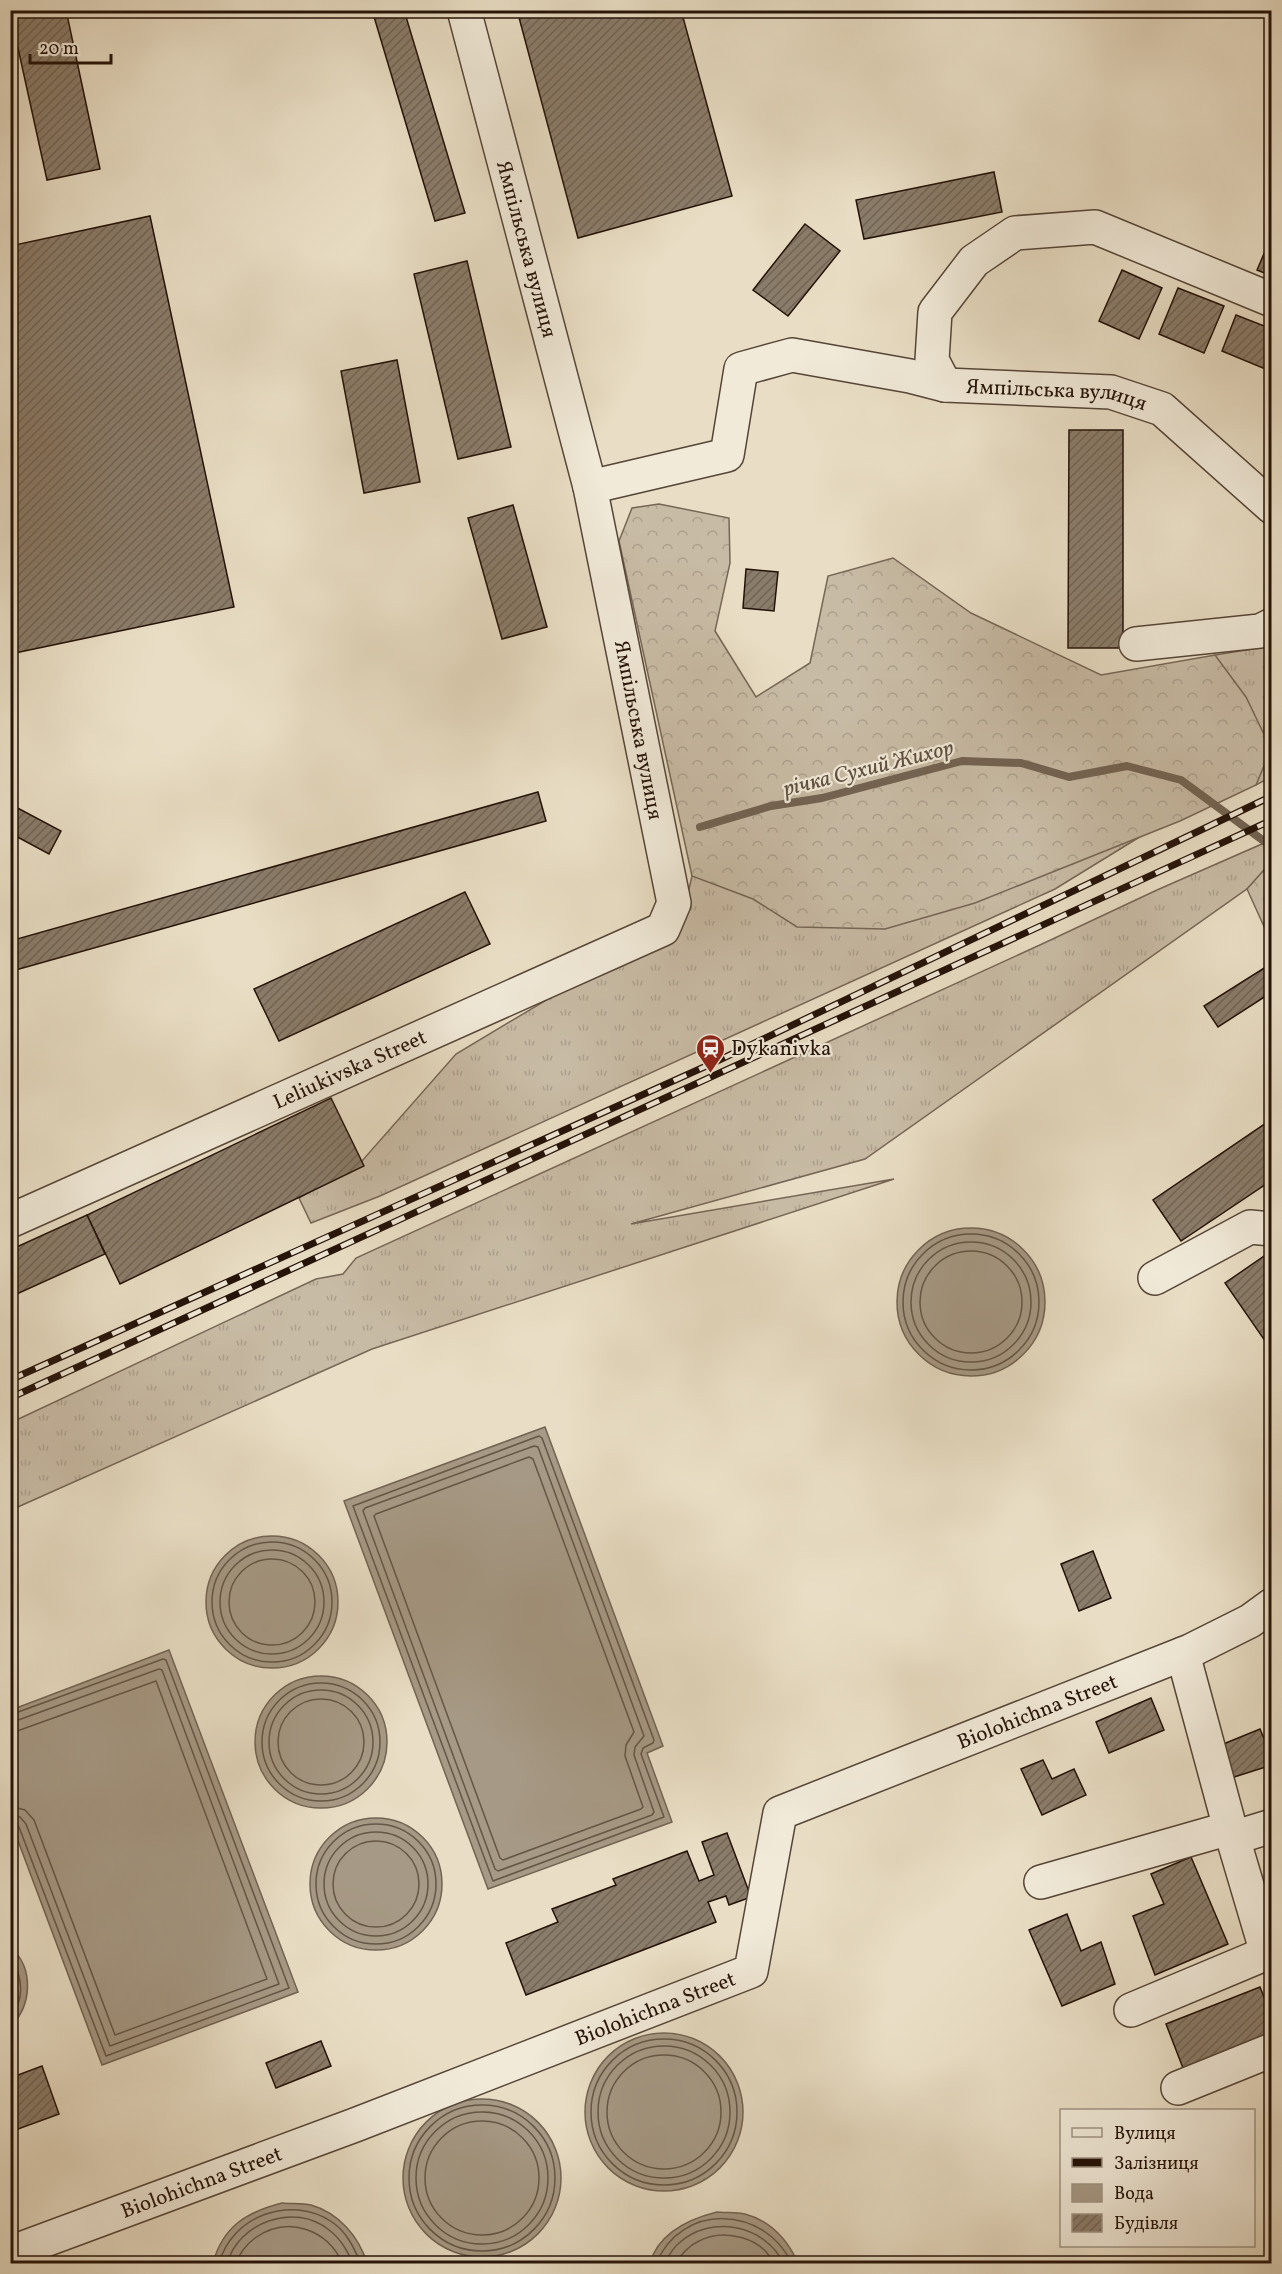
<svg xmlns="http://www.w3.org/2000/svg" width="1282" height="2274" viewBox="0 0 1282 2274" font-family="Vollkorn,serif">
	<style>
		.grass { fill: url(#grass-tufts); stroke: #766656; stroke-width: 1.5 }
		.forest { fill: url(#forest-crowns); stroke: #766656; stroke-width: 1.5 }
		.water { fill: #a69985; stroke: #726353; stroke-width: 1.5 }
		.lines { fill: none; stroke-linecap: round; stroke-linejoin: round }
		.shore { stroke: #655646; stroke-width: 1.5 }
		.stream { stroke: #726353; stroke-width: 8 }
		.building { fill: url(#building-hatch); stroke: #241208; stroke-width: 1.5 }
		.minor-casing { stroke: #554537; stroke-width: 36 }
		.minor { stroke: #f1ead9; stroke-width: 33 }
		.rail-casing { stroke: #241208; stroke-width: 7 }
		.rail { stroke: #f1ead9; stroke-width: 4.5; stroke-dasharray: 14; stroke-linecap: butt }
		.labels { text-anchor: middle; stroke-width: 4.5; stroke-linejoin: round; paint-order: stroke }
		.street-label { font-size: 21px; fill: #241208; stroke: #f1ead9 }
		.poi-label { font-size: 21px; fill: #241208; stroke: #f1ead9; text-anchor: start }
		.water-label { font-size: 22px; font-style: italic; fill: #5e4f40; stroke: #f1ead9 }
	</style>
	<defs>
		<pattern id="grass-tufts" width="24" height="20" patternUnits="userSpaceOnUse" patternTransform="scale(1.5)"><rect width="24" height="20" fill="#c8bba5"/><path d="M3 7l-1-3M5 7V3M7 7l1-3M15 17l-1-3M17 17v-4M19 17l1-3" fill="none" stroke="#aca08d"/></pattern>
		<pattern id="forest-crowns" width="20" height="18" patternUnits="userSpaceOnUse" patternTransform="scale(1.5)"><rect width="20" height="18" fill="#c8bba5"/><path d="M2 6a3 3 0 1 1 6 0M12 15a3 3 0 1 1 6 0" fill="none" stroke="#aca08d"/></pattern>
		<pattern id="building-hatch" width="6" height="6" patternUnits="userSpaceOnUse" patternTransform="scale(1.5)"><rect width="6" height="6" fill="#8a7c6a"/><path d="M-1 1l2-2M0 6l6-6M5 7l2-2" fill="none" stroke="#716455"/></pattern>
	</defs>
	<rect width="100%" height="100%" fill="#e9dec5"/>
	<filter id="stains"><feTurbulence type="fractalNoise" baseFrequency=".00333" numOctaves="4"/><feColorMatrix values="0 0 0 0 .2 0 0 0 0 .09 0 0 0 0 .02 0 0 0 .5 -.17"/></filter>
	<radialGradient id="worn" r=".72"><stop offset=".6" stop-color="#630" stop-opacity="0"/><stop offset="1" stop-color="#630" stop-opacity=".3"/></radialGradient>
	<g class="grass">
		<polygon points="1271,646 1271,777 1256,785 1215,655"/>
		<polygon points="1177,814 1055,889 380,1196 311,1223 299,1198 362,1161 456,1054 682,919 692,876 851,892"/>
		<polygon points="1271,840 1271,880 1247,889 865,1159 631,1224 894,1179 372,1349 11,1510 10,1423 316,1279 343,1274 356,1258 1042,944 1157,890"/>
	</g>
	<g class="forest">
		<polygon points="659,504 729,518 730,563 715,631 756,697 810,663 828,576 893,558 971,613 1101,675 1215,655 1246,697 1271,749 1256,785 1180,821 975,903 885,929 797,927 753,899 692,876 619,541 632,508"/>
		<polygon points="1271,862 1271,942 1247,889"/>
	</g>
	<g class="water">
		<circle cx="971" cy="1302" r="74"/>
		<polygon points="545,1427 663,1746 647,1753 672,1822 488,1889 344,1501"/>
		<circle cx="272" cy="1602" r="66"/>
		<polygon points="169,1650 298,1992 102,2065 11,1822 11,1710"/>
		<circle cx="321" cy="1742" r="66"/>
		<circle cx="376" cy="1884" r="66"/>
		<path d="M11,1948c23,20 21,57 0,78z"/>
		<circle cx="664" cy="2112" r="79"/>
		<circle cx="482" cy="2178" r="79"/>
		<path d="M282,2203c9,1 20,0 29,2 28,8 48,32 56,58h-154c10,-37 34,-51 69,-60z"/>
		<path d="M717,2212c9,1 20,0 28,2 26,7 43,27 53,49h-148c9,-31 39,-44 67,-51z"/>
	</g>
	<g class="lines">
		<g class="shore">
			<circle cx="971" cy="1302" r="68"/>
			<circle cx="971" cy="1302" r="60"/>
			<circle cx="971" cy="1302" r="51"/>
			<polygon points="539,1436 542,1438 654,1740 653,1743 643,1748 641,1754 664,1817 493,1881 353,1506"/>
			<polygon points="534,1446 538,1447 644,1736 635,1747 634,1755 654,1812 652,1815 498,1871 495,1869 363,1511 365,1508"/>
			<polygon points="529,1457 533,1459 634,1732 626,1745 625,1756 643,1807 641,1809 503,1860 500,1858 374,1516 376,1514"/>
			<circle cx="272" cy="1602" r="60"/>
			<circle cx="272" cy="1602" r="52"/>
			<circle cx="272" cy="1602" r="43"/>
			<circle cx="321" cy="1742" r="59"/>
			<circle cx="321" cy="1742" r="52"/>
			<circle cx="321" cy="1742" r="43"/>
			<polyline points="10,1715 163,1659 166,1660 289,1988 106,2056 19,1827 15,1823 10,1823"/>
			<polyline points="10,1723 159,1669 162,1670 279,1984 110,2046 26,1824 20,1817 10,1815"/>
			<polyline points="10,1732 20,1730 156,1681 267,1979 115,2035 34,1820 25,1810 10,1806"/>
			<circle cx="376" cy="1884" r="60"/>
			<circle cx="376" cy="1884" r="52"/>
			<circle cx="376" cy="1884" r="43"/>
			<path d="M10,1956c12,20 16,42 0,61"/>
			<circle cx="664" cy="2112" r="73"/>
			<circle cx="664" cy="2112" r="66"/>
			<circle cx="664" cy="2112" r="57"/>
			<circle cx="482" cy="2178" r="73"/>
			<circle cx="482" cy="2178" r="66"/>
			<circle cx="482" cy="2178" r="57"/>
			<path d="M219,2264c12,-48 72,-70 113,-42 15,10 22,26 29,42"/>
			<path d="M227,2264c11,-42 68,-62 102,-34 12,9 18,20 24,34"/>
			<path d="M236,2264c3,-10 11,-20 19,-26 33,-23 72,-9 88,26"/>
			<path d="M656,2264c25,-62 109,-59 136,0"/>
			<path d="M664,2264c4,-7 8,-15 14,-20 32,-30 87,-20 106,20"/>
			<path d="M675,2264c7,-10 13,-18 24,-23 25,-13 63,-4 75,23"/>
		</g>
		<polyline class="stream" points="700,827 771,806 822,798 962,761 1021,763 1069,777 1127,766 1181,780 1272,847"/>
	</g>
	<g class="building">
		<polygon points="10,10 66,10 100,169 47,180 18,48 10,50"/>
		<polygon points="372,10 404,10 465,213 435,221"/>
		<polygon points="517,10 681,10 732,196 578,238"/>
		<polygon points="994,172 1002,212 864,239 856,200"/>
		<polygon points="150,216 234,607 10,654 10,246"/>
		<polygon points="805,224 840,251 788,316 753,290"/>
		<polygon points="1272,235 1272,276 1257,270"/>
		<polygon points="467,261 511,447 458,459 414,274"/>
		<polygon points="1122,270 1162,288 1139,339 1099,321"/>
		<polygon points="1178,288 1224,306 1204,353 1159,334"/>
		<polygon points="1236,315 1272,329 1270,371 1222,351"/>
		<polygon points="397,360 420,482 364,493 341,371"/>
		<polygon points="1069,430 1123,430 1123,648 1068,648"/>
		<polygon points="513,505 547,627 502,639 468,518"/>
		<polygon points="746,569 778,572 774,611 743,608"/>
		<polygon points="538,792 546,821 12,971 10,941"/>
		<polygon points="10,804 61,831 49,854 10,833"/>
		<polygon points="465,892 490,944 279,1041 254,989"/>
		<polygon points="1269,965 1272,968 1272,992 1218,1027 1204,1006"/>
		<polygon points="331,1098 364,1166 120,1284 87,1215"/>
		<polygon points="1272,1119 1272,1180 1181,1241 1153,1200"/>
		<polygon points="87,1215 105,1254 10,1297 10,1250"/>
		<polygon points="1270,1252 1272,1254 1272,1351 1225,1283"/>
		<polygon points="1093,1551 1111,1598 1079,1611 1061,1564"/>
		<polygon points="1151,1698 1164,1730 1109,1753 1096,1722"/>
		<polygon points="1260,1729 1272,1758 1272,1765 1234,1777 1221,1745"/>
		<polygon points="1043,1760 1052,1779 1074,1769 1086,1795 1042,1815 1021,1769"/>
		<polygon points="727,1833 751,1897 729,1905 726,1896 708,1902 716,1922 526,1995 506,1943 558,1922 552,1909 616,1885 613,1879 687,1851 699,1881 714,1875 702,1842"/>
		<polygon points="1191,1857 1228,1944 1155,1975 1133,1916 1164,1904 1151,1874"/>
		<polygon points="1067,1914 1081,1951 1101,1942 1115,1984 1062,2006 1029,1930"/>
		<polygon points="1260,1987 1272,2017 1272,2034 1183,2068 1166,2024"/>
		<polygon points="321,2041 331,2066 276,2088 266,2063"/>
		<polygon points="42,2066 59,2114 10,2132 10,2078"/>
	</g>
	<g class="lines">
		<defs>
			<g id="minor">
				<polyline points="945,385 932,360 935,312 974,261 1015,233 1095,227 1272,300"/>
				<path id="s1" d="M590,487l137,-32 14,-86 51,-14 118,21 35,9 166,7 51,17 110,98"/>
				<polyline points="1136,644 1260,631 1272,625"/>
				<path id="s2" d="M10,1221l653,-292 11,-26 -84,-416 -126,-477"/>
				<polyline points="1155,1278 1250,1227 1272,1229"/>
				<polyline points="1233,1838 1272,1826"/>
				<polyline points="1041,1882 1230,1828"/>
				<polyline points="1131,2010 1267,1953 1230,1828 1183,1654"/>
				<polyline points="1178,2088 1272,2050"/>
				<path id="s3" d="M10,2253l345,-128 396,-154 29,-158 410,-162 60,-30 22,-16"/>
			</g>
		</defs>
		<use href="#minor" class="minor-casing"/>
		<use href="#minor" class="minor"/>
		<defs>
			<g id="rail">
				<polyline points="10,1380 713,1063 1272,796"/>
				<polyline points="10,1398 1272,820"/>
			</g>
		</defs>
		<use href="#rail" class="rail-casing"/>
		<use href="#rail" class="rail"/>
	</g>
	<defs>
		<symbol id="station-pin" viewBox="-11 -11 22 30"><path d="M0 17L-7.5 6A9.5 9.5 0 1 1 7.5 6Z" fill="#8f2418" stroke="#f1ead9"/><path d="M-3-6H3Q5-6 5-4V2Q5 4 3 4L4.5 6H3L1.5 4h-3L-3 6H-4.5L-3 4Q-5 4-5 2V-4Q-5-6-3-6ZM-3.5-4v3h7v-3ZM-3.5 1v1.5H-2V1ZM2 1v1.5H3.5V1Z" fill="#fff"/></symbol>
	</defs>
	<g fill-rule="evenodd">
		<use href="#station-pin" x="694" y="1032" width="33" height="45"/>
	</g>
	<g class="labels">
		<g class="street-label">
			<text transform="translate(527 249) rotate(75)" y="7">Ямпільська вулиця</text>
			<text dy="7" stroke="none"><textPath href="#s1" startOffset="549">Ямпільська вулиця</textPath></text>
			<text transform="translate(639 730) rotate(79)" y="7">Ямпільська вулиця</text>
			<text dy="7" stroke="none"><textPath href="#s2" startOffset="372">Leliukivska Street</textPath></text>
			<text dy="7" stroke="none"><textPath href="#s3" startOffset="1230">Biolohichna Street</textPath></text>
			<text dy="7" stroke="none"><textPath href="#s3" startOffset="690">Biolohichna Street</textPath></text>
			<text dy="7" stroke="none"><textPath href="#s3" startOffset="204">Biolohichna Street</textPath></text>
		</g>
		<g class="poi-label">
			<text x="731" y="1055">Dykanіvka</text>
		</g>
		<g class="water-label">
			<text transform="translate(868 767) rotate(-14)" y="8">річка Сухий Жихор</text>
		</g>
	</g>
	<rect width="1282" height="2274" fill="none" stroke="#e9dec5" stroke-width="36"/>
	<rect x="12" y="12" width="1258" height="2250" fill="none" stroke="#241208" stroke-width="3"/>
	<rect x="18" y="18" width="1246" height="2238" fill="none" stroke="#241208" stroke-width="1.5"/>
	<rect x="1060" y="2109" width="195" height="138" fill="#f1ead9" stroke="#9f9485" stroke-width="1.5"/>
	<rect x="1072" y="2128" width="30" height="9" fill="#f1ead9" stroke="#9f9485" stroke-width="1.5"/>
	<text x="1114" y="2139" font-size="18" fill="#241208">Вулиця</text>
	<rect x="1072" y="2158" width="30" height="9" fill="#241208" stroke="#9f9485" stroke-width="1.5"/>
	<text x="1114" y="2169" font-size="18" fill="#241208">Залізниця</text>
	<rect x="1072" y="2184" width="30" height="18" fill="#a69985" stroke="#9f9485" stroke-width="1.5"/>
	<text x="1114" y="2199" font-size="18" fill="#241208">Вода</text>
	<rect x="1072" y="2214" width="30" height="18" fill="url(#building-hatch)" stroke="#9f9485" stroke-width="1.5"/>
	<text x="1114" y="2229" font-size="18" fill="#241208">Будівля</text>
	<path d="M30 54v9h81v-9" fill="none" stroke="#241208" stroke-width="3"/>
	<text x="39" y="54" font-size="18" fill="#241208" stroke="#f1ead9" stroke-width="4.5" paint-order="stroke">20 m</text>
	<rect width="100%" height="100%" filter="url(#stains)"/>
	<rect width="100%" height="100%" fill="url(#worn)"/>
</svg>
